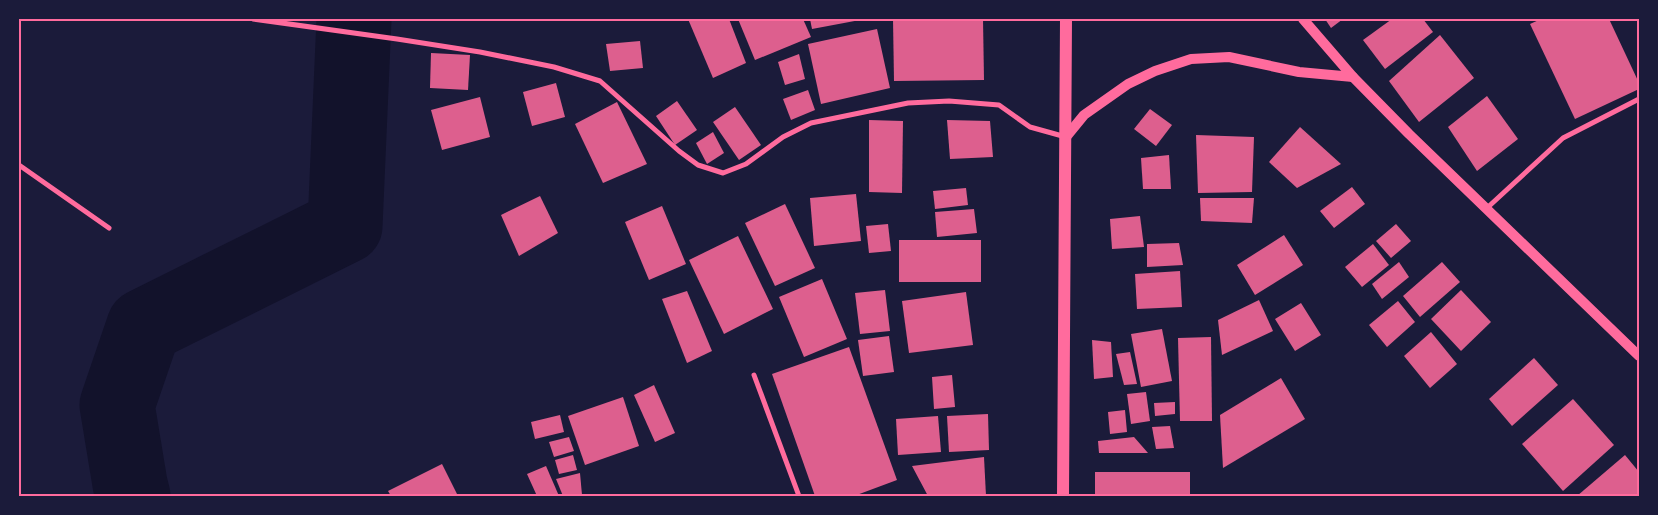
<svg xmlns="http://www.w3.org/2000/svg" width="1658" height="515" viewBox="0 0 1658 515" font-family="'Exo 2',sans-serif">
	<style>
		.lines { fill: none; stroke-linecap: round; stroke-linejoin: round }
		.river { stroke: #12122b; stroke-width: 75 }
		.building { fill: #dd5f8e }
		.minor { stroke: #ff6b9d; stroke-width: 5 }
		.secondary { stroke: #ff6b9d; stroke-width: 10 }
		.primary { stroke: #ff6b9d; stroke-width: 12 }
		.neatline { fill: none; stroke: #ff6b9d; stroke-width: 2 }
	</style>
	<rect width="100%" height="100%" fill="#1b1b3a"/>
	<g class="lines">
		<polyline class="river" points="133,496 130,484 117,405 144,326 345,226 354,19"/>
	</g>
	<g class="building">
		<polygon points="688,19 729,19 746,63 713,78"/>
		<polygon points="738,19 803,19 811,37 755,60"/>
		<polygon points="810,19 860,19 860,20 812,29"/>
		<polygon points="893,19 983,19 984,80 894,81"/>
		<polygon points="1325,19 1343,19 1331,28"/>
		<polygon points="1392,19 1423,19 1433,32 1385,69 1363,40"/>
		<polygon points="1541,19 1609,19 1639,83 1639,89 1575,119 1530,24"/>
		<polygon points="877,29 890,88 821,104 808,44"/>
		<polygon points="1440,35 1474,78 1419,122 1389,81"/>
		<polygon points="640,41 643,68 610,71 606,44"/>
		<polygon points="431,53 470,55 468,90 430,88"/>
		<polygon points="799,54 805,79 785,85 778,62"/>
		<polygon points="556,83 565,117 532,126 523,92"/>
		<polygon points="808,90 815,110 791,120 783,99"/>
		<polygon points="1487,96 1518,139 1477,171 1448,127"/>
		<polygon points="480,97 490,137 442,150 431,110"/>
		<polygon points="677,101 697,130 675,145 656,116"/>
		<polygon points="617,102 647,164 603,183 575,124"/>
		<polygon points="735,107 761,145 739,160 713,122"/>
		<polygon points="1150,109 1172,125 1156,146 1134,129"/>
		<polygon points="869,120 903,121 902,193 869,192"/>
		<polygon points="947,120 990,121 993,157 950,159"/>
		<polygon points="1300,127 1341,164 1297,188 1269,162"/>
		<polygon points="713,132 724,153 707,164 696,143"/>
		<polygon points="1196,135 1254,137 1252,192 1198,193"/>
		<polygon points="1169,155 1171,189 1143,189 1141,158"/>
		<polygon points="1352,187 1365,204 1334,228 1320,211"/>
		<polygon points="966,188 968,205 935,209 933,191"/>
		<polygon points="856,194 861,241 814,246 810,198"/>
		<polygon points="540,196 558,233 519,256 501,215"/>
		<polygon points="1200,198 1254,198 1252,223 1201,221"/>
		<polygon points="785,204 815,268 775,286 745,223"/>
		<polygon points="662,206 686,264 649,280 625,222"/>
		<polygon points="974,209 977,233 937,237 935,212"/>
		<polygon points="1140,216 1144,247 1112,249 1110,219"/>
		<polygon points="888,224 891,251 869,253 866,226"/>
		<polygon points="1396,224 1411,241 1391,258 1376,241"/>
		<polygon points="1284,235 1303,265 1255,295 1237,265"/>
		<polygon points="738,236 773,309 724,334 689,260"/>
		<rect x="899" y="240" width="82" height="42"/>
		<polygon points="1179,243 1183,265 1147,267 1147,244"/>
		<polygon points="1373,244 1389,265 1362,287 1345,267"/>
		<polygon points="1399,262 1409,277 1382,299 1372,284"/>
		<polygon points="1442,262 1460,282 1420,317 1403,296"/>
		<polygon points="1180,271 1182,307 1137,309 1135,274"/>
		<polygon points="822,279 847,339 804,357 779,297"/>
		<polygon points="885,290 890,331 860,334 855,293"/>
		<polygon points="1461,290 1491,322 1461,351 1431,319"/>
		<polygon points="687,291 712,351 687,363 662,299"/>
		<polygon points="966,292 973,345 909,353 902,301"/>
		<polygon points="1259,300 1273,331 1222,355 1218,320"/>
		<polygon points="1398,301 1415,322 1387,347 1369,325"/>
		<polygon points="1301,303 1321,335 1295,351 1275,319"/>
		<polygon points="1162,329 1172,381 1141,387 1131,334"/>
		<polygon points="1431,332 1457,364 1430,388 1404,356"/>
		<polygon points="889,336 894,372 863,376 858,340"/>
		<polygon points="1211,337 1212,421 1180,421 1178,338"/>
		<polygon points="1092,340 1111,342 1113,377 1094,379"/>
		<polygon points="849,347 897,480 854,496 815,496 772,374"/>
		<polygon points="1130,352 1137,384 1124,385 1116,354"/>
		<polygon points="1534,358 1558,385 1512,426 1489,399"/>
		<polygon points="952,375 955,407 934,409 932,377"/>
		<polygon points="1281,378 1305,419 1223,468 1220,415"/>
		<polygon points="654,385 675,433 655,442 634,395"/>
		<polygon points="1146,392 1150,421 1131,424 1127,394"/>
		<polygon points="623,397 639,446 585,465 568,416"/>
		<polygon points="1573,399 1614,445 1563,491 1522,444"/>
		<polygon points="1175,402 1175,414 1155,416 1154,403"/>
		<polygon points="1125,410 1127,432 1110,434 1108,412"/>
		<polygon points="988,414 989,450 949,452 947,416"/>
		<polygon points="560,415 564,432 535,439 531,422"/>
		<polygon points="938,416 941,452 898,455 896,419"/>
		<polygon points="1170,426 1174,448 1156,449 1152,427"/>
		<polygon points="569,437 574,451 554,457 549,442"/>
		<polygon points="1134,437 1148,453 1099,453 1098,441"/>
		<polygon points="573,455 577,470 559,474 555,460"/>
		<polygon points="1625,455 1639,472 1639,496 1577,496"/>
		<polygon points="984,457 986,496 928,496 912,466"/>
		<polygon points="442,464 458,496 391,496 388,491"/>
		<polygon points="546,466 559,496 537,496 527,474"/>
		<rect x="1095" y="472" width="95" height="24"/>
		<polygon points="580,473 582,495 563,496 556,479"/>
	</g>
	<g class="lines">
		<g class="minor">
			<polyline points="253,19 397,39 480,52 554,67 600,81 679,151 698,165 723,173 746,164 783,137 811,123 908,103 949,101 999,105 1030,127 1066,137"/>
			<polyline points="19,165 109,228"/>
			<polyline points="1487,208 1563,138 1639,99"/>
			<polyline points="754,375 799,496"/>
		</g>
		<g class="secondary">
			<polyline points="1303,19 1353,77 1409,134 1639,356"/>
			<polyline points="1066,137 1084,115 1128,84 1155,71 1191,59 1229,57 1299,72 1353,77"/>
		</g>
		<polyline class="primary" points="1063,496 1066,19"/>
	</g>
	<rect width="1658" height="515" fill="none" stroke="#1b1b3a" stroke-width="40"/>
	<rect x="20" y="20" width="1618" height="475" class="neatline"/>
</svg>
